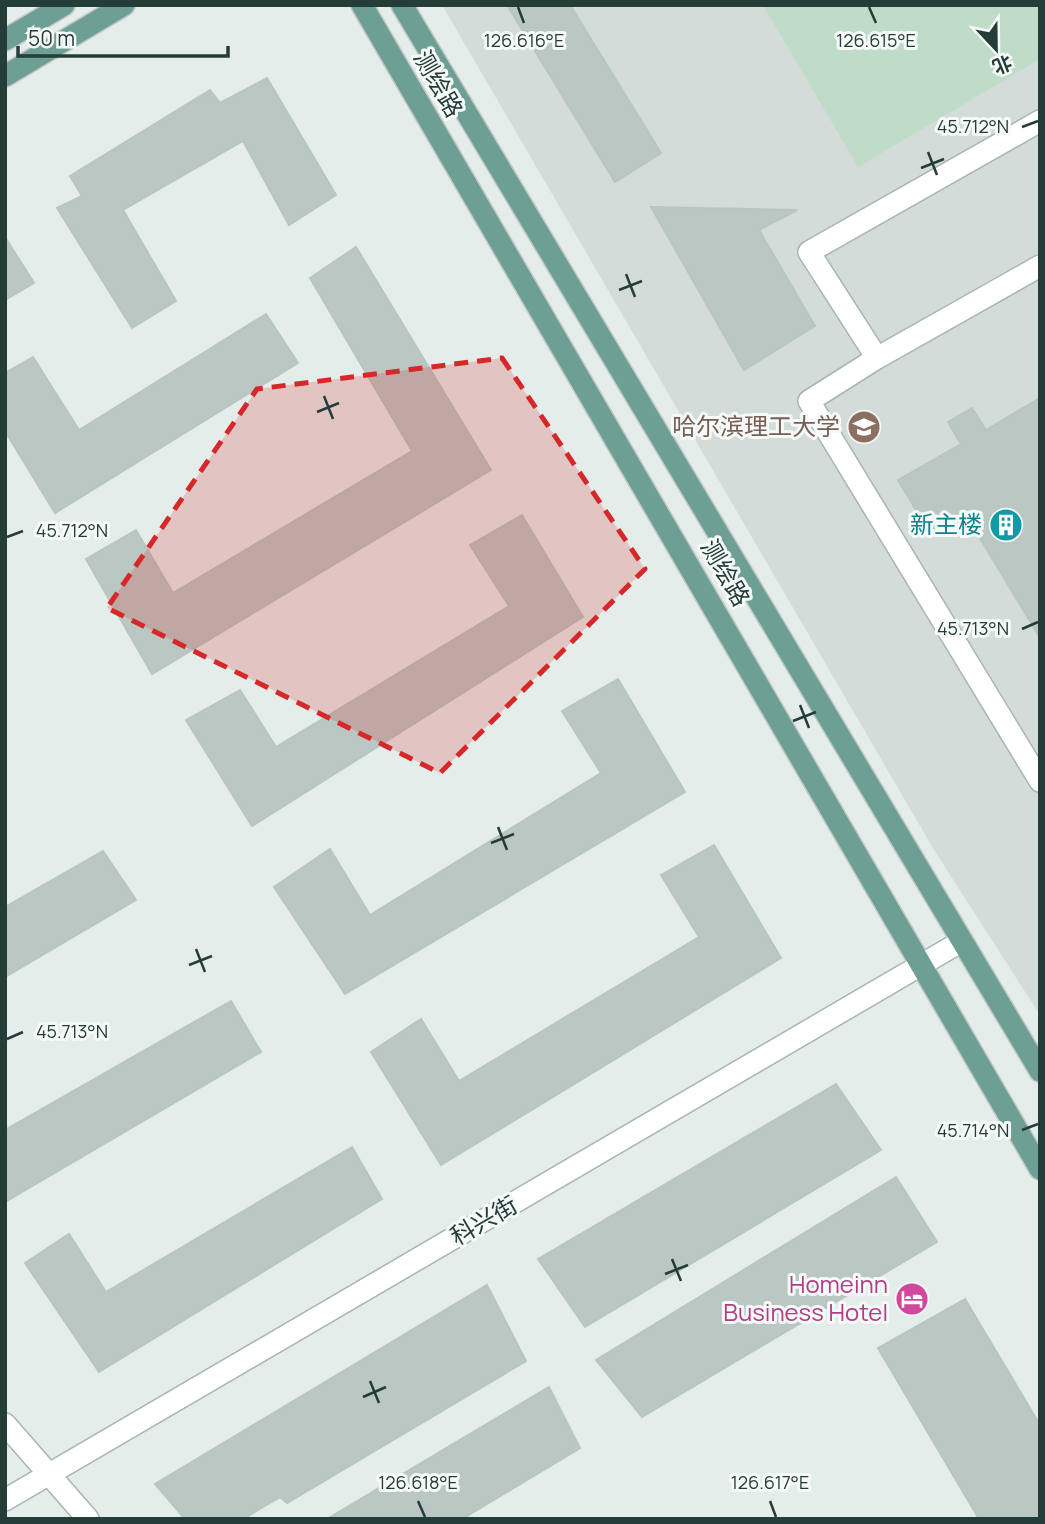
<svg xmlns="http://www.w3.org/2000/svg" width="1045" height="1524" viewBox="0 0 1045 1524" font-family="Manrope,'Noto Sans SC',sans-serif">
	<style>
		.built { fill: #d3dcd9 }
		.green { fill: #bfdcc9 }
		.building { fill: #bac7c3; stroke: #b7c6c1; stroke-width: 2 }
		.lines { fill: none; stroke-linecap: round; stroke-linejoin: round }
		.minor-casing { stroke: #a8b5b1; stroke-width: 24 }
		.major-casing { stroke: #c2c9c7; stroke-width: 24 }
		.minor { stroke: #fff; stroke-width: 21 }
		.major { stroke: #6d9f95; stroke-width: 21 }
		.marked { fill: #d62828; fill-opacity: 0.2; stroke: #d62828; stroke-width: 5; stroke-dasharray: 14 9; stroke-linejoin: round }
		.ticks { fill: none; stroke: #253d38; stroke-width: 2.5 }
		.labels { text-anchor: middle; stroke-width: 6; stroke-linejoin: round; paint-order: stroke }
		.street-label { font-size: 24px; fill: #253d38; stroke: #f5f9f7 }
		.education-label { font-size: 24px; fill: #785e54; stroke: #f5f9f7; text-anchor: end }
		.culture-label { font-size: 24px; fill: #0d838f; stroke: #f5f9f7; text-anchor: end }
		.hotel-label { font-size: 24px; fill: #b23c85; stroke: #f5f9f7; text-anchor: end }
		.ticks-label { font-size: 18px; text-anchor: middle; fill: #253d38; stroke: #f5f9f7; stroke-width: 6; stroke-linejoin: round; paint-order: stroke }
	</style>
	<rect width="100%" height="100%" fill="#e5edea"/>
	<polygon class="built" points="442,5 1040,5 1040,1015 934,850"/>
	<polygon class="green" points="763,5 1040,5 1040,59 858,167"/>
	<g class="building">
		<polygon points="507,5 570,5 661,153 615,182"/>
		<polygon points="267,78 336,195 289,225 243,141 123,210 176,301 132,328 57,208 82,196 70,176 210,90 220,103"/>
		<polygon points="651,207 797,210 759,230 815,326 744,370"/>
		<polygon points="5,237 34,283 5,300"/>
		<polygon points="356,247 491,470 152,674 86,559 136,530 173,593 412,451 310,278"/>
		<polygon points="266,314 298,363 55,513 5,431 5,373 33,357 79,430"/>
		<polygon points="1040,398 1040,638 966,515 931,535 898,480 961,444 948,422 972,408 986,430"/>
		<polygon points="522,515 583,617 252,826 186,720 240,690 276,747 509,606 470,545"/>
		<polygon points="618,679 685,792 345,994 274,887 330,849 370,915 601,773 562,711"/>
		<polygon points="714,845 781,958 441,1165 371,1052 421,1019 459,1081 699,937 661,875"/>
		<polygon points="103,851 136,900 5,977 5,907"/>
		<polygon points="231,1001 261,1052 5,1202 5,1130"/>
		<polygon points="836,1084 881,1150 585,1327 538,1259"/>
		<polygon points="352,1147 382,1199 99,1372 25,1263 69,1234 106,1292"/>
		<polygon points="896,1177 937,1242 642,1417 596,1360"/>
		<polygon points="487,1285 526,1361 287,1503 280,1497 243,1519 185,1519 155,1484"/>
		<polygon points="965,1299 1040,1425 1040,1519 979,1519 878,1348"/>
		<polygon points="549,1387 580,1448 462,1519 327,1519"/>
	</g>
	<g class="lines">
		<defs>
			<g id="minor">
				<polyline points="1040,121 809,252 877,358 809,401 1040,781"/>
				<polyline points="877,358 1040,266"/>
				<polyline points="5,1424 88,1519"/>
				<polyline points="5,1500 962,941"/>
			</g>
			<g id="major">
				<polyline points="362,5 1040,1169"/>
				<polyline points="402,5 1040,1071"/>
				<polyline points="5,40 64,5"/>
				<polyline points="5,76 124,5"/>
			</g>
		</defs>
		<use href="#minor" class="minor-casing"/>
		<use href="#major" class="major-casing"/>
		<use href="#minor" class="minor"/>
		<use href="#major" class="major"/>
	</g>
	<path class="marked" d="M502,358l143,211 -205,204 -333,-165 150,-219z"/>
	<path class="ticks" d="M518,7l6,16M869,7l7,16M1022,127l16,-6M928,152l9,23M921,168l23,-9M626,274l9,23M619,290l23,-9M324,396l9,23M317,412l22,-9M7,537l16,-6M1022,629l16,-7M800,705l9,23M793,721l23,-9M498,827l9,23M491,843l23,-9M196,949l9,23M189,965l23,-9M7,1039l16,-7M1022,1130l16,-6M672,1259l9,22M665,1274l23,-9M370,1381l9,22M363,1397l23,-10M418,1501l7,16M770,1501l6,16"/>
	<defs>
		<symbol id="university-disc" viewBox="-11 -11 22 22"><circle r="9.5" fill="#8d6e63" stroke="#f5f9f7"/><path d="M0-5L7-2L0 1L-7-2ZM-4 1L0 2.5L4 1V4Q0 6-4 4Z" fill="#fff"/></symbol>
		<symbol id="building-disc" viewBox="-11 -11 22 22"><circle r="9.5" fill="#0f9aa8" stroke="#f5f9f7"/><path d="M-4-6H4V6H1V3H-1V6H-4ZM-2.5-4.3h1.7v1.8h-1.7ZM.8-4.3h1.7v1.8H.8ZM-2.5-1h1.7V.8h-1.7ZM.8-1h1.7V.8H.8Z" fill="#fff"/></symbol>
		<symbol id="hotel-disc" viewBox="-11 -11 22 22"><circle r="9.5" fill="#d1479c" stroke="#f5f9f7"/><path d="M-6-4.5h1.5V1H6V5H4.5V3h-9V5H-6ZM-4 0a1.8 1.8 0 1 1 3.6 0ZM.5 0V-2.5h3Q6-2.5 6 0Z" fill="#fff"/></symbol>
	</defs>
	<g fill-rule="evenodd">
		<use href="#university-disc" x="845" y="408" width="38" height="38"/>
		<use href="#building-disc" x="987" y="506" width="38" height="38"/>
		<use href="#hotel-disc" x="893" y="1280" width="38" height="38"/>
	</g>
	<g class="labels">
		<g class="street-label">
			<text transform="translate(438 84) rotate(60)" y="8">测绘路</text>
			<text transform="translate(725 573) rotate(60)" y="8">测绘路</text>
			<text transform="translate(484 1221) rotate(-30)" y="8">科兴街</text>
		</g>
		<g class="education-label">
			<text x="840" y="435">哈尔滨理工大学</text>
		</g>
		<g class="culture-label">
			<text x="982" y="533">新主楼</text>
		</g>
		<g class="hotel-label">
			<text x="888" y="1293">Homeinn<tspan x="888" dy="28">Business Hotel</tspan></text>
		</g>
	</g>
	<g class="ticks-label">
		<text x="524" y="47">126.616°E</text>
		<text x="876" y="47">126.615°E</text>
		<text x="973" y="133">45.712°N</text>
		<text x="72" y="537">45.712°N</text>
		<text x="973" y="635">45.713°N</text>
		<text x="72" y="1038">45.713°N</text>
		<text x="973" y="1137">45.714°N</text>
		<text x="418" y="1489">126.618°E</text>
		<text x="770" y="1489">126.617°E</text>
	</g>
	<rect width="1045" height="1524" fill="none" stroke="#253d38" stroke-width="14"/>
	<g transform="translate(996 49) rotate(158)" stroke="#f5f9f7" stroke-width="5" paint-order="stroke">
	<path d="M0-5L12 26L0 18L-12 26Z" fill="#253d38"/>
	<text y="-10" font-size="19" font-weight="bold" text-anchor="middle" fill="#253d38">北</text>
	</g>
	<path d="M18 46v10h210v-10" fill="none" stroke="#253d38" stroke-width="3.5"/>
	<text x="28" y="46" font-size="21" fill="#253d38" stroke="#f5f9f7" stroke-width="5" paint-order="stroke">50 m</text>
</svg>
